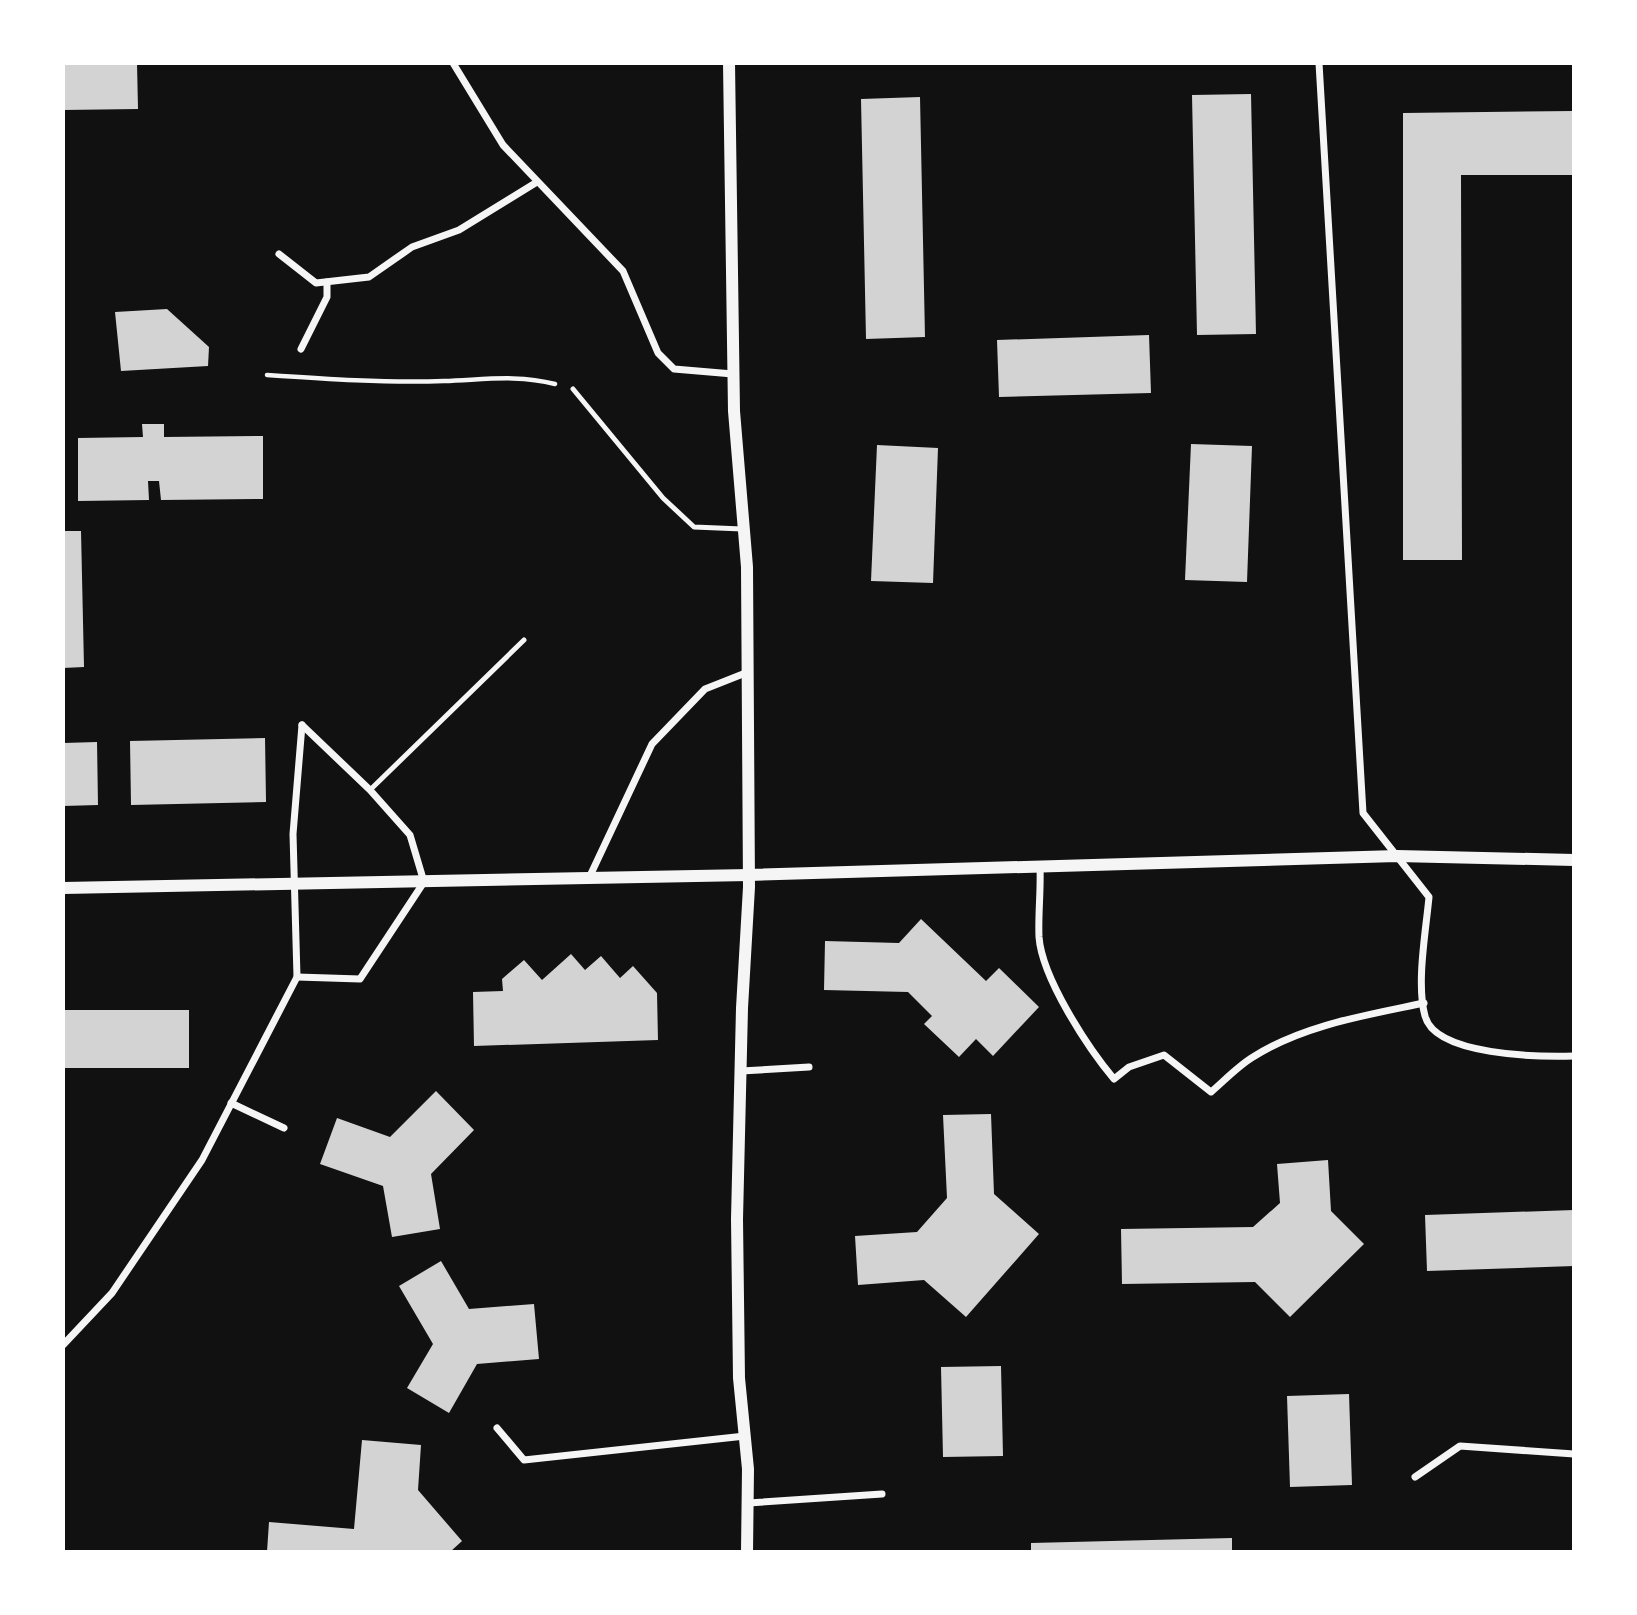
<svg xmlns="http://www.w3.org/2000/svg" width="1637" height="1615" viewBox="0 0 1637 1615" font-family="'PT Sans Narrow',sans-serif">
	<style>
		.building { fill: #d3d3d3 }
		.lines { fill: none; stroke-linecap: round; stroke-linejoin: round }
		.path { stroke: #f5f5f5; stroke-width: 4.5 }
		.service { stroke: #f5f5f5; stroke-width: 5 }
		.minor { stroke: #f5f5f5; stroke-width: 7 }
		.tertiary { stroke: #f5f5f5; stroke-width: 12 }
	</style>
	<rect width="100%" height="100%" fill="#111"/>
	<g class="building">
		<polygon points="63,63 137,63 138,109 63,110"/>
		<polygon points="1251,94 1256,334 1197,335 1192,95"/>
		<polygon points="920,97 925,337 866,339 861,99"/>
		<polygon points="1574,111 1574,175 1461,175 1462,560 1403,560 1403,113"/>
		<polygon points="167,309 209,347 208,366 121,371 115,312"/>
		<polygon points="1149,335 1151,393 999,397 997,340"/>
		<polygon points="142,424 164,424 164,437 263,436 263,499 161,500 159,481 148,481 149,500 78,501 78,438 143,437"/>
		<polygon points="1191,444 1252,446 1247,582 1185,580"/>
		<polygon points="877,445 938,448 933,583 871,581"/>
		<polygon points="63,531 81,531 84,667 63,668"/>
		<polygon points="265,738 266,802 131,805 130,741"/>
		<polygon points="97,742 98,805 63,806 63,743"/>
		<polygon points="921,919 986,981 999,968 1039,1007 993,1056 976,1039 959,1057 924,1024 932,1016 908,992 824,990 825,941 899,943"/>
		<polygon points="571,954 585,970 601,956 620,978 633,966 657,993 658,1040 474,1046 473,992 503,991 502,979 524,960 542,980"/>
		<rect x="63" y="1010" width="126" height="58"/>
		<polygon points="436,1091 474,1130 431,1174 440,1229 392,1237 383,1186 320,1164 337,1118 390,1137"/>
		<polygon points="991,1114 994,1194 1039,1234 966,1317 924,1280 858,1285 855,1236 917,1232 947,1198 943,1115"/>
		<polygon points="1328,1160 1331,1211 1364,1244 1290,1317 1255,1282 1122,1284 1121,1229 1253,1227 1280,1203 1277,1164"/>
		<polygon points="1574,1210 1574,1266 1427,1271 1425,1215"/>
		<polygon points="441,1261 469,1309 534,1304 539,1359 477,1364 449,1413 407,1388 433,1344 399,1286"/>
		<polygon points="1001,1366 1003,1456 943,1457 941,1367"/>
		<polygon points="1349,1394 1352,1485 1290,1487 1287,1396"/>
		<polygon points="362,1440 421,1445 418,1490 462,1541 450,1552 267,1552 269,1522 354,1529"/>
		<polygon points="1232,1538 1232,1552 1031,1552 1031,1543"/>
	</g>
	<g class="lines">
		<path class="path" d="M267,375c59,4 118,8 177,6 38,-1 73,-7 111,3"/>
		<g class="service">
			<polyline points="573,389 663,498 694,527 742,529"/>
			<polyline points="370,790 524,640"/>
		</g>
		<g class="minor">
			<polyline points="453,63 503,145 623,271 658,353 674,369 733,374"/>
			<path d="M1319,63l44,750 66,84c-3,33 -13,87 -4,119 10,40 115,41 149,40"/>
			<polyline points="279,254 316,283 369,277 412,247 459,230 537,182"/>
			<polyline points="301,349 327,297 327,282"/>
			<path d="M1040,867c1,23 -2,47 -1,70 3,41 49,111 75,142l15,-12 35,-12 47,37c13,-11 27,-26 42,-35 50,-32 114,-42 171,-54"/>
			<polyline points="589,878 652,744 705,689 748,672"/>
			<polyline points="297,977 360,979 424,882 410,835 370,790 302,725"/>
			<polyline points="741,1071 809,1067"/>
			<polyline points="231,1103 284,1128"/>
			<polyline points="63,1345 112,1293 202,1160 297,977 293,834 302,725"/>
			<polyline points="497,1428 524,1460 745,1436"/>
			<polyline points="1415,1477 1460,1446 1574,1454"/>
			<polyline points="748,1503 882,1494"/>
		</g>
		<g class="tertiary">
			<polyline points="729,63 734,411 747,567 749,887 742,1008 737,1219 739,1378 748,1469 747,1552"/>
			<polyline points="63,888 749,875 1397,856 1574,860"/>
		</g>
	</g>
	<rect width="1637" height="1615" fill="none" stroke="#ffffff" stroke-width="130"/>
</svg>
